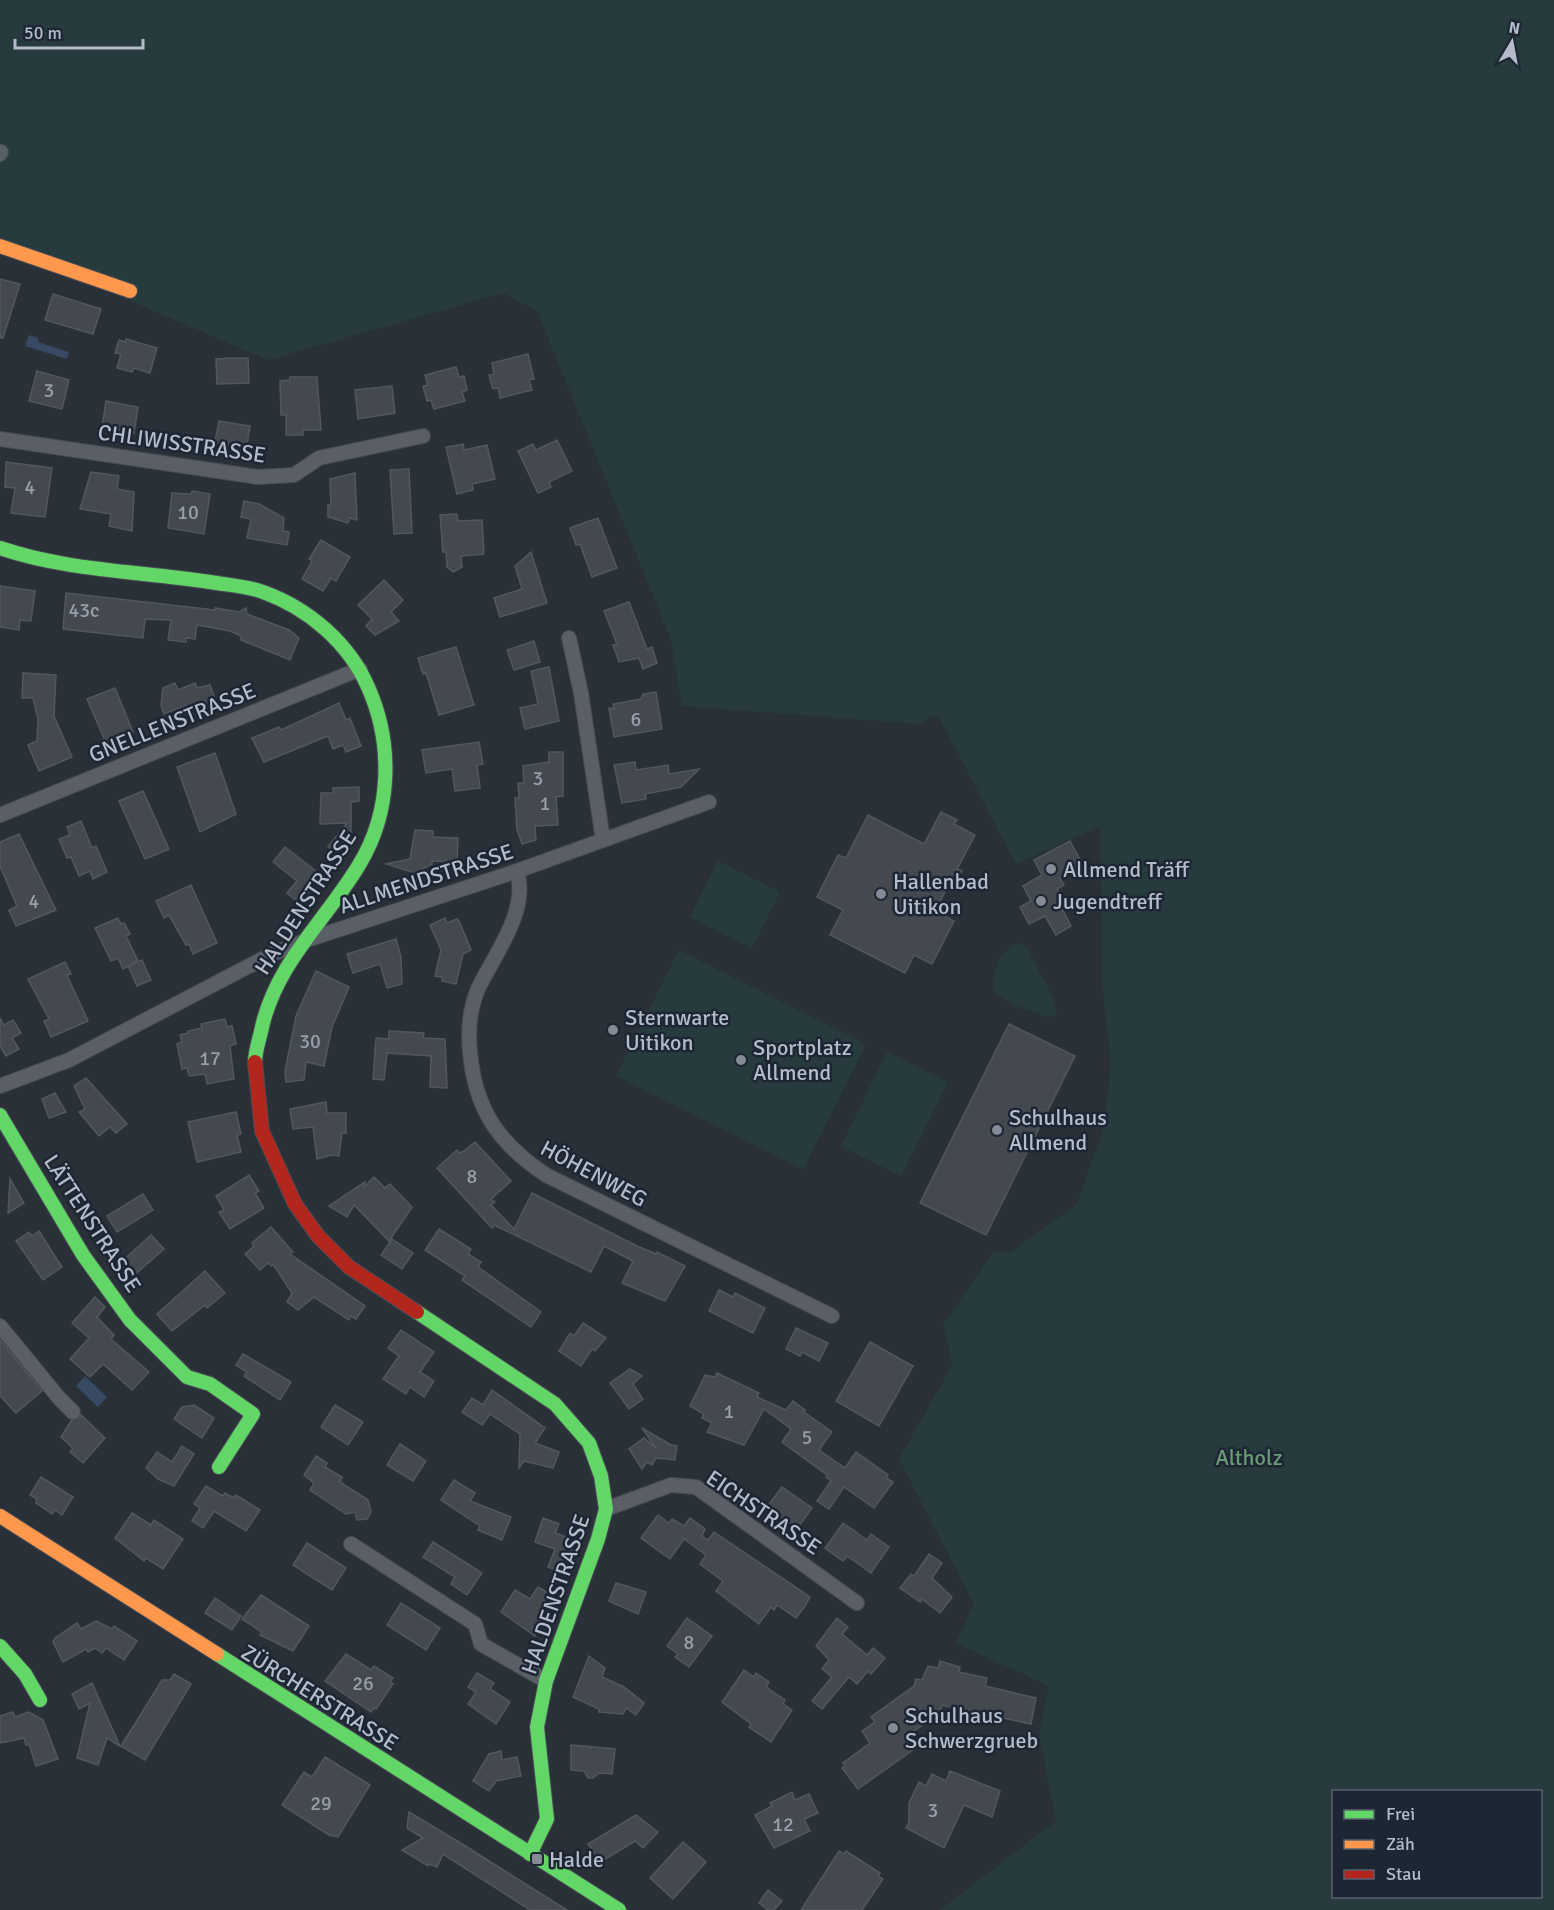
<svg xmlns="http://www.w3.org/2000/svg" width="1554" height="1910" viewBox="0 0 1554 1910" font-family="Signika,sans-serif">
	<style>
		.green { fill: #273a3e; fill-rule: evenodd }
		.water { fill: #384963 }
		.building { fill: #444950; stroke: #52575f; stroke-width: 1.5 }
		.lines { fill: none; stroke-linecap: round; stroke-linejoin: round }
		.street-casing { stroke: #484c53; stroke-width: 16 }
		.fast-casing { stroke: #484c53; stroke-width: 16 }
		.slow-casing { stroke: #484c53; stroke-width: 16 }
		.jam-casing { stroke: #484c53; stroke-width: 16 }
		.street { stroke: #5a5e66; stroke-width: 14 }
		.fast { stroke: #63d668; stroke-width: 14 }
		.slow { stroke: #ff974d; stroke-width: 14 }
		.jam { stroke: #b3261e; stroke-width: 14 }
		.poi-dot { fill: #848b96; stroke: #1d2633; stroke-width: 2 }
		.labels { text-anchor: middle; stroke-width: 5; stroke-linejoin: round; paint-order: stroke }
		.number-label { font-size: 20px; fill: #989fab }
		.street-label { font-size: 22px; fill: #b4bcc9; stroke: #1d2633 }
		.poi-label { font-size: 22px; fill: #b4bcc9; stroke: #1d2633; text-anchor: start }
		.park-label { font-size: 22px; fill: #6b9a76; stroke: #1d2633 }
	</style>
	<rect width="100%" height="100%" fill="#2a3038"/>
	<g class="green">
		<path d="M0,0h1554v1910h-614l116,-89 -17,-88 10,-47 -93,-43 18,-39 -75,-145 54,-95 -10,-39 51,-74 17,1 66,-48 27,-77 7,-65 -8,-71 -3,-165 -84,38 -76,-145 -7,-3 -13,8 -238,-18 -12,-69 -133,-326 -34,-18 -235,67 -268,-115zM1334,1792h206v104h-206z"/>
		<polygon points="718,861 780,892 752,948 690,917"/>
		<path d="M1020,943l9,6c4,17 31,52 27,65l-6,4 -34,-12 -22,-14c-3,-18 6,-45 26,-49z"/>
		<polygon points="679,950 866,1044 803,1169 616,1076"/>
		<polygon points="887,1052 948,1082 901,1176 841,1146"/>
	</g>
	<g class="water">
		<polygon points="29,335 38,338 38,342 69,352 67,359 25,346"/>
		<polygon points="85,1376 107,1397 98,1407 76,1386"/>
	</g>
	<g class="building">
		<polygon points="0,279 20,284 3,338 0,338"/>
		<polygon points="53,294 101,309 93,334 45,320"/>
		<polygon points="126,339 157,348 150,373 134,368 132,372 117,368 121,354 115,353 119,340 125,342"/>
		<polygon points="528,354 534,379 529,380 532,390 500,398 498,388 493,389 489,375 494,374 492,363"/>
		<polygon points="232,358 248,358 249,383 217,384 216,359"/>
		<polygon points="456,367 459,377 464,376 467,390 462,392 465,401 434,409 431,400 427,401 423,386 428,385 425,375"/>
		<polygon points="37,371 69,380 62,409 29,401"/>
		<polygon points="290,377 317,377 321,430 303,430 303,435 286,435 286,415 281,415 280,381 290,380"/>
		<polygon points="392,386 395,413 358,419 355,390"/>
		<polygon points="106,401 138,407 134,433 102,427"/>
		<polygon points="219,421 250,426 246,451 214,446"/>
		<polygon points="557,440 572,471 549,482 551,487 538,493 518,451 533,444 536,450"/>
		<polygon points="463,444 464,450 487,445 495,479 472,484 473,490 457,494 446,447"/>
		<polygon points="6,462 52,468 45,517 11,513 15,488 5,487"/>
		<polygon points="409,469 412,533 394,534 390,470"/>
		<polygon points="91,472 119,476 117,489 134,492 132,531 109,526 111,514 80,509"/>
		<polygon points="355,473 357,520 350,518 348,523 328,517 328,505 331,505 330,479"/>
		<polygon points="192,491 210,494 204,534 168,528 172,493 191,494"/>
		<polygon points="244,501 259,504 284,518 283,531 289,532 287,545 247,538 251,519 241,517"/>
		<polygon points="457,514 458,521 482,520 484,554 461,556 462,567 453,572 447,567 446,552 443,552 440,515"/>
		<polygon points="598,518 617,568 592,577 580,544 576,545 570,528"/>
		<polygon points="321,540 350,557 336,581 331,578 323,591 302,579 312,561 309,559"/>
		<polygon points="531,552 547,603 500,617 494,598 522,589 515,566"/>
		<polygon points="384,580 403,600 391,612 399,621 375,635 366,626 372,619 358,605"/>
		<polygon points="0,586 35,591 31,621 20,620 19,630 0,627"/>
		<polygon points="66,593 215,610 215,608 239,612 246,608 247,614 289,630 299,638 290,660 241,640 241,636 230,631 197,625 195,639 186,638 186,642 168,640 171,620 145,619 143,638 63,629"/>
		<polygon points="629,602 647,649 652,647 657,663 643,669 639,658 619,662 613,645 617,644 604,611"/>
		<polygon points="534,641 540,662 514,670 507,650"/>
		<polygon points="456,647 474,705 439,715 426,673 423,674 418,658"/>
		<polygon points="549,667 559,721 525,729 520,708 538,704 531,671"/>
		<polygon points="23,673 56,675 54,716 72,757 39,771 28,745 37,741 38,719 33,698 22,698"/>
		<polygon points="175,683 178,690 195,683 197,688 210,685 217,705 205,710 202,703 188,709 186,705 164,714 161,705 163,688"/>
		<polygon points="115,688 133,732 106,743 87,699"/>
		<polygon points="656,692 662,729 614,737 609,708 614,709 613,704 641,699 643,694"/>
		<polygon points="339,703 346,720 350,718 361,746 346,752 343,745 333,749 328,736 264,762 252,738 279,727 281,730"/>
		<polygon points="479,742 483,764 477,765 480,788 455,791 452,769 426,773 422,750"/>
		<polygon points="549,752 563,752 563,796 556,797 558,825 535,826 536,840 522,844 517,829 515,798 519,798 518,783 524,783 523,766 549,762"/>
		<polygon points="215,753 236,814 200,832 177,767"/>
		<polygon points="635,762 636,770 668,765 669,774 699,769 681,787 645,794 646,799 622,803 614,765"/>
		<polygon points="359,787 359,801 351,802 351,841 343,859 328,847 347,823 320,824 321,793 333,793 333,788"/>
		<polygon points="143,791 169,849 145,859 119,801"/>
		<polygon points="941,812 957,820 954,824 975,835 957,869 962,871 952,891 947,888 935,911 954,921 932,964 914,955 905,973 830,935 843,910 817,897 838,855 846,858 868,815 924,844"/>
		<polygon points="81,821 92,848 96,846 107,872 93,879 90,871 79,876 71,857 67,858 59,839 70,835 67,827"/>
		<polygon points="415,830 433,831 433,837 458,838 457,862 432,861 432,864 415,873 386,864 410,859"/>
		<polygon points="19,834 56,910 16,926 9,910 17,906 0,866 0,842"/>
		<polygon points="1070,841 1083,865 1060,878 1064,885 1057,889 1065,905 1061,907 1071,926 1056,935 1045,916 1029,924 1020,907 1031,901 1023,886 1042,875 1034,860"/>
		<polygon points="285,847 316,871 306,883 312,888 300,904 287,893 297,881 273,862"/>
		<polygon points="191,885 217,943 193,954 189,944 186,945 169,915 164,918 156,901"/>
		<polygon points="118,918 121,924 124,923 130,934 126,936 138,961 123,969 118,958 111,961 95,928"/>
		<polygon points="445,918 447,923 457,919 459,921 471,950 463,954 456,984 442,981 442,977 435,976 441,950 430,925"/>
		<polygon points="396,939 401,957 402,984 387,988 380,964 353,973 347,954"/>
		<polygon points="142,960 151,980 137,986 128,966"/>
		<polygon points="65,962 71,974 67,975 88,1021 51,1037 44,1021 49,1019 28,979"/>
		<polygon points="316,971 349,987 332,1027 324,1066 306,1062 304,1080 286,1082 285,1071 296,1016"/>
		<polygon points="0,1018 4,1025 13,1020 21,1033 12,1038 19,1049 6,1056 0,1046"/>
		<polygon points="225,1019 227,1027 232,1026 236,1044 230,1046 234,1079 207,1084 205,1074 189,1076 187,1068 182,1069 177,1044 182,1042 180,1035 188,1033 188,1031 202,1028 201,1024"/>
		<polygon points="1009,1024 1075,1056 986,1235 920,1203"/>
		<polygon points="389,1031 424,1033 423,1038 445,1039 447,1088 430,1087 431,1056 387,1053 384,1080 373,1079 376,1038 389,1039"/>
		<polygon points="86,1078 127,1124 116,1133 110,1127 99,1136 79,1112 85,1109 74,1086"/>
		<polygon points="55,1093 66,1112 49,1118 42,1099"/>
		<polygon points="326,1102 327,1113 346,1113 346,1133 342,1133 339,1156 332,1155 317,1159 313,1127 293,1129 290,1109"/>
		<polygon points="236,1112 241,1134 237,1135 241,1152 197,1162 188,1122"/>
		<polygon points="475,1142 511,1181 491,1199 495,1202 491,1205 514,1229 532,1193 637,1246 656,1254 657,1252 685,1266 665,1301 622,1283 633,1261 604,1246 591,1272 494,1225 492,1228 437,1168 457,1150 460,1153 464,1151"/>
		<polygon points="249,1175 259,1191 255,1193 264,1208 230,1229 219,1212 224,1210 216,1196"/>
		<polygon points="374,1177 385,1188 390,1184 412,1207 389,1241 354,1205 347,1217 329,1206 365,1182 364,1187"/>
		<polygon points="10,1179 24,1203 8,1213"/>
		<polygon points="143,1194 153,1210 117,1232 107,1216"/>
		<polygon points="271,1227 293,1252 290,1254 365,1306 356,1319 351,1316 349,1320 314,1297 298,1310 287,1302 292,1293 273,1264 271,1266 268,1263 260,1270 245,1254 254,1246 252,1243"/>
		<polygon points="439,1229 471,1249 468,1254 481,1262 478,1267 541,1312 531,1327 462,1280 465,1276 425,1250"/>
		<polygon points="39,1231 62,1267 43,1280 16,1241 29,1232 32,1236"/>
		<polygon points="151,1235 164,1249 132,1277 120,1263"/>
		<polygon points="392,1239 413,1253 402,1269 381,1255"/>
		<polygon points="205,1271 225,1293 207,1308 205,1305 172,1331 157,1314"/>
		<polygon points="719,1290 733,1297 735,1293 765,1308 753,1333 709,1311"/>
		<polygon points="95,1297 105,1307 97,1317 114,1335 111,1339 149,1372 132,1390 103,1364 90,1377 70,1359 89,1338 72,1323"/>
		<polygon points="583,1323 606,1338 595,1351 592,1349 581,1366 559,1351 570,1333 574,1336"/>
		<polygon points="796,1328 828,1343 819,1361 802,1352 800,1356 786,1349"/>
		<polygon points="401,1330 434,1352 420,1372 434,1381 424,1397 410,1387 406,1394 383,1379 399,1356 388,1348"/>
		<polygon points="0,1340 42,1391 16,1413 0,1396"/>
		<polygon points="870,1342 913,1366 879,1426 836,1401"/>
		<polygon points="243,1354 291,1382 280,1400 244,1376 247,1372 236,1365"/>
		<polygon points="630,1369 642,1376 633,1384 643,1399 629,1409 610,1383"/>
		<polygon points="717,1373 759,1393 757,1397 786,1410 793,1401 805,1410 804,1412 832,1432 819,1450 845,1468 856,1452 888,1475 886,1478 893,1482 874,1508 844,1487 829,1509 817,1501 831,1481 826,1477 827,1475 782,1442 791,1429 764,1409 744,1445 707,1432 712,1423 702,1418 704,1414 690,1406 705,1375 715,1377"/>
		<polygon points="492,1390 545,1428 535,1443 559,1452 553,1468 524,1461 519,1468 520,1434 490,1414 482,1425 462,1412 472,1398 483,1405"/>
		<polygon points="194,1405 214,1418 202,1438 174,1419 182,1407"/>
		<polygon points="335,1405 363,1422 348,1445 321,1427"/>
		<polygon points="81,1415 105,1438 83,1463 70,1452 73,1448 61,1437 71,1421"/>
		<polygon points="642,1428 671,1445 677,1446 675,1460 656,1458 652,1465 647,1462 642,1469 629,1449 644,1438 656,1448"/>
		<polygon points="400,1444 426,1461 413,1481 387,1465"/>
		<polygon points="182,1446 194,1454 174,1486 158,1479 146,1468 157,1452 172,1462"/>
		<polygon points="316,1456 327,1463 325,1467 342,1477 340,1482 368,1500 371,1512 367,1519 357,1520 355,1512 346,1514 310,1490 314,1483 304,1475"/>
		<polygon points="41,1477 73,1497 62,1515 55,1510 52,1514 36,1503 37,1499 30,1495"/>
		<polygon points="454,1480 475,1493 470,1501 511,1517 502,1540 478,1530 480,1526 441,1500"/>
		<polygon points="206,1486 223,1496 225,1493 234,1498 236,1495 260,1510 246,1531 214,1511 203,1528 192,1521 200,1508 194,1504"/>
		<polygon points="782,1487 812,1508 797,1529 767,1507"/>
		<polygon points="132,1513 151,1525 154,1520 183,1539 163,1569 146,1558 144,1561 115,1538"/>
		<polygon points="658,1515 669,1523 672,1519 684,1526 690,1518 705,1529 702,1536 708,1540 714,1532 810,1597 805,1606 796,1618 777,1605 774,1610 771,1607 759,1624 716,1591 723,1581 700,1564 706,1555 684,1539 670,1559 641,1538"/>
		<polygon points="543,1518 559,1524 555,1533 577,1541 565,1573 548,1567 555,1549 535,1542"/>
		<polygon points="843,1523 867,1540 871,1534 889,1547 871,1573 847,1556 843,1561 825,1548"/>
		<polygon points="433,1542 482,1573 467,1595 451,1584 455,1577 423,1557"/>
		<polygon points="307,1543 346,1568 332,1590 293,1565"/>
		<polygon points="929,1554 942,1563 932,1578 952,1597 940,1613 922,1599 920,1602 900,1588 911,1574 914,1576"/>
		<polygon points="616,1583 646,1592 638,1614 609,1601"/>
		<polygon points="538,1587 552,1595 539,1616 545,1619 535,1636 501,1612 515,1590 530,1599"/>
		<polygon points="261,1595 309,1626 293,1651 260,1635 262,1632 242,1619"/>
		<polygon points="215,1598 241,1616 232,1630 205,1613"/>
		<polygon points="401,1603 440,1628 426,1650 387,1625"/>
		<polygon points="687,1618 712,1636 689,1667 675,1657 678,1654 667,1646"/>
		<polygon points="837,1618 848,1627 842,1634 867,1655 873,1648 885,1658 871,1674 868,1671 857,1684 849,1677 822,1709 812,1701 832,1677 822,1669 829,1660 816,1646"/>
		<polygon points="96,1621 112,1629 114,1626 137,1641 124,1660 106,1648 102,1653 95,1648 88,1652 86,1649 63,1662 53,1642 55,1638 77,1623 81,1629"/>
		<polygon points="346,1654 371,1670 374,1666 393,1678 390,1682 393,1684 376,1709 374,1708 371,1712 325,1681"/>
		<polygon points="589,1656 605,1668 602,1677 624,1687 644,1703 636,1715 626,1708 623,1714 599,1712 599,1709 573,1697"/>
		<polygon points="940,1661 960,1667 959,1672 987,1678 985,1686 1036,1698 1031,1724 942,1705 939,1713 909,1735 917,1747 858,1789 842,1768 845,1766 843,1763 870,1743 862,1731 875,1722 871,1717 914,1686 916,1679 922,1680 928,1666 938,1668"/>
		<polygon points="744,1670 754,1677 756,1673 769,1682 766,1687 785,1700 783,1704 792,1710 771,1742 749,1727 751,1724 722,1702"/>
		<polygon points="477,1673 494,1683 490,1689 510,1702 496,1724 468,1704 476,1692 468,1687"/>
		<polygon points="174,1674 191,1684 145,1760 121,1746 162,1680 170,1680"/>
		<polygon points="92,1683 120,1746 107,1738 98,1765 77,1758 90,1703 79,1709 72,1694"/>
		<polygon points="13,1712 15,1717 29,1712 43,1720 58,1759 36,1766 29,1744 26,1745 24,1738 0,1743 0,1716"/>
		<polygon points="571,1745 615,1749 612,1774 599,1773 593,1778 588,1778 584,1771 571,1770"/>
		<polygon points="501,1751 502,1760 517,1757 521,1776 496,1781 489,1791 473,1781 489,1754"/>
		<polygon points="325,1757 370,1785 338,1837 329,1835 282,1805 304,1772 312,1777"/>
		<polygon points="950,1771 1000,1791 992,1817 964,1805 944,1848 906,1828 909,1822 909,1803 919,1782 926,1786 932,1774 946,1781"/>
		<polygon points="792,1792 795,1800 809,1794 818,1813 804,1819 810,1831 774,1848 755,1815 772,1806 770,1803"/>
		<polygon points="409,1812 467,1847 567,1910 530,1910 443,1854 437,1867 429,1864 428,1866 402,1850 423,1838 407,1828"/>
		<polygon points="636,1815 658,1832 643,1848 635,1841 604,1860 600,1853 596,1856 588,1844"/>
		<polygon points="683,1842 706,1862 673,1899 650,1878"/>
		<polygon points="839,1851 844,1854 846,1851 869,1866 880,1873 878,1876 883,1879 862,1910 801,1910"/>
		<polygon points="768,1890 782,1901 774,1910 768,1910 759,1903"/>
	</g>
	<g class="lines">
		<defs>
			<g id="street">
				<polyline points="0,154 1,152"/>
				<polyline points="0,439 258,477 294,475 319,458 423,436"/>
				<polyline points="569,638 581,693 603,840"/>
				<polyline points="0,815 360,669"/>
				<path d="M517,871c12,41 -22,82 -39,118 -8,19 -10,43 -8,63 5,57 28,91 76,123l286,141"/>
				<polyline points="0,1086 69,1060 270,955 307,940 517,871 709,802"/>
				<polyline points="0,1326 59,1398 73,1412"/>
				<polyline points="606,1509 671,1485 696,1487 857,1603"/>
				<polyline points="351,1544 475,1624 481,1644 546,1681"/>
			</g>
			<g id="fast">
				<path d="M0,548c68,23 139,23 210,34 17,3 37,4 53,10 45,16 86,51 105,95 25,56 24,124 -9,178 -33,55 -82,97 -97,162 -2,11 -7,24 -7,35"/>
				<polyline points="0,1115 83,1255 130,1320 187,1377 210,1384 253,1414 219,1467"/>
				<polyline points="417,1312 555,1404 589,1443 601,1476 606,1509 598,1539 546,1681 537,1727 547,1819 530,1854"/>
				<polyline points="0,1646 25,1674 40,1700"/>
				<polyline points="217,1654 619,1910"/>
			</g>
			<g id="slow">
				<polyline points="0,246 130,291"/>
				<polyline points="0,1516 217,1654"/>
			</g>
			<polyline id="jam" points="255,1062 262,1131 295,1204 318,1236 349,1267 417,1312"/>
		</defs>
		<use href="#street" class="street-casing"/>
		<use href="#fast" class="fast-casing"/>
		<use href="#slow" class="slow-casing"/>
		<use href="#jam" class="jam-casing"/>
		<use href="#street" class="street"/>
		<use href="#fast" class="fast"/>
		<use href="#slow" class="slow"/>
		<use href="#jam" class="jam"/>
	</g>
	<g class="poi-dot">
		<circle cx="1051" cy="869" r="6"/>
		<circle cx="881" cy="894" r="6"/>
		<circle cx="1041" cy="901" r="6"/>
		<circle cx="613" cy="1030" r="6"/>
		<circle cx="741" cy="1060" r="6"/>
		<circle cx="997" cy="1130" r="6"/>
		<circle cx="893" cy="1728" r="6"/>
		<rect x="531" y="1853" width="12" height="12" rx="3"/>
	</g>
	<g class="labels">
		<g class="number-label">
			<text x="49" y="397">3</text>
			<text x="30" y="494">4</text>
			<text x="188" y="519">10</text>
			<text x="84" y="617">43c</text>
			<text x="636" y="726">6</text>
			<text x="538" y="785">3</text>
			<text x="545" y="810">1</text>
			<text x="34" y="908">4</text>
			<text x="310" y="1048">30</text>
			<text x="210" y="1065">17</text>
			<text x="472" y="1183">8</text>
			<text x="729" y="1418">1</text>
			<text x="807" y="1444">5</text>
			<text x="689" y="1649">8</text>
			<text x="363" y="1690">26</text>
			<text x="321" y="1810">29</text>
			<text x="933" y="1817">3</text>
			<text x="783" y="1831">12</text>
		</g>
		<g class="street-label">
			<text transform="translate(182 443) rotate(8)" y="8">CHLIWISSTRASSE</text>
			<text transform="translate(172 722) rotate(-22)" y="8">GNELLENSTRASSE</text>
			<text transform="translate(426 878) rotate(-18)" y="8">ALLMENDSTRASSE</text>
			<text transform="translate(305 902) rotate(-57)" y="8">HALDENSTRASSE</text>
			<text transform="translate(594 1173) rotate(28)" y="8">HÖHENWEG</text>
			<text transform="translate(93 1223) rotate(57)" y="8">LÄTTENSTRASSE</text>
			<text transform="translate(764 1512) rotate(34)" y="8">EICHSTRASSE</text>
			<text transform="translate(555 1594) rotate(-71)" y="8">HALDENSTRASSE</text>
			<text transform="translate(320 1697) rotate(32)" y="8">ZÜRCHERSTRASSE</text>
		</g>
		<g class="poi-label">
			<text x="1063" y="877">Allmend Träff</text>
			<text x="893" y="889">Hallenbad<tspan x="893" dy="25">Uitikon</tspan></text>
			<text x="1053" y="909">Jugendtreff</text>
			<text x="625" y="1025">Sternwarte<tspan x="625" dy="25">Uitikon</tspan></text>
			<text x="753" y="1055">Sportplatz<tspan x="753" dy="25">Allmend</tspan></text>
			<text x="1009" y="1125">Schulhaus<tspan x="1009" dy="25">Allmend</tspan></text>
			<text x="905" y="1723">Schulhaus<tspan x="905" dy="25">Schwerzgrueb</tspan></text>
			<text x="549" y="1867">Halde</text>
		</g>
		<g class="park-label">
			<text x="1249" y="1465">Altholz</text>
		</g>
	</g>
	<rect x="1332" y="1790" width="210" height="108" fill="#1d2633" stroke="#59626f" stroke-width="1.5"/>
	<rect x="1344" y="1810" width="30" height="9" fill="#63d668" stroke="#59626f" stroke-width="1.5"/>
	<text x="1386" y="1820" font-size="18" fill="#b4bcc9">Frei</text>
	<rect x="1344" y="1840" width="30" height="9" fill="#ff974d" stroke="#59626f" stroke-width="1.5"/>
	<text x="1386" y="1850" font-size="18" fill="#b4bcc9">Zäh</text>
	<rect x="1344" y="1870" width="30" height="9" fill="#b3261e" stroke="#59626f" stroke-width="1.5"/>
	<text x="1386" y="1880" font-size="18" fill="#b4bcc9">Stau</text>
	<g transform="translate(1512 42) rotate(10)" stroke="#1d2633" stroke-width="4.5" paint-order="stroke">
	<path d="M0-4.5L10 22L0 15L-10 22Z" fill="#b4bcc9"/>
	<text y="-9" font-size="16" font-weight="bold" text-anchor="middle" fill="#b4bcc9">N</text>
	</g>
	<path d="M15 39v9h128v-9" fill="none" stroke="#b4bcc9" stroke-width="3"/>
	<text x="24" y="39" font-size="18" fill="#b4bcc9" stroke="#1d2633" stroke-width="4.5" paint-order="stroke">50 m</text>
</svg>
